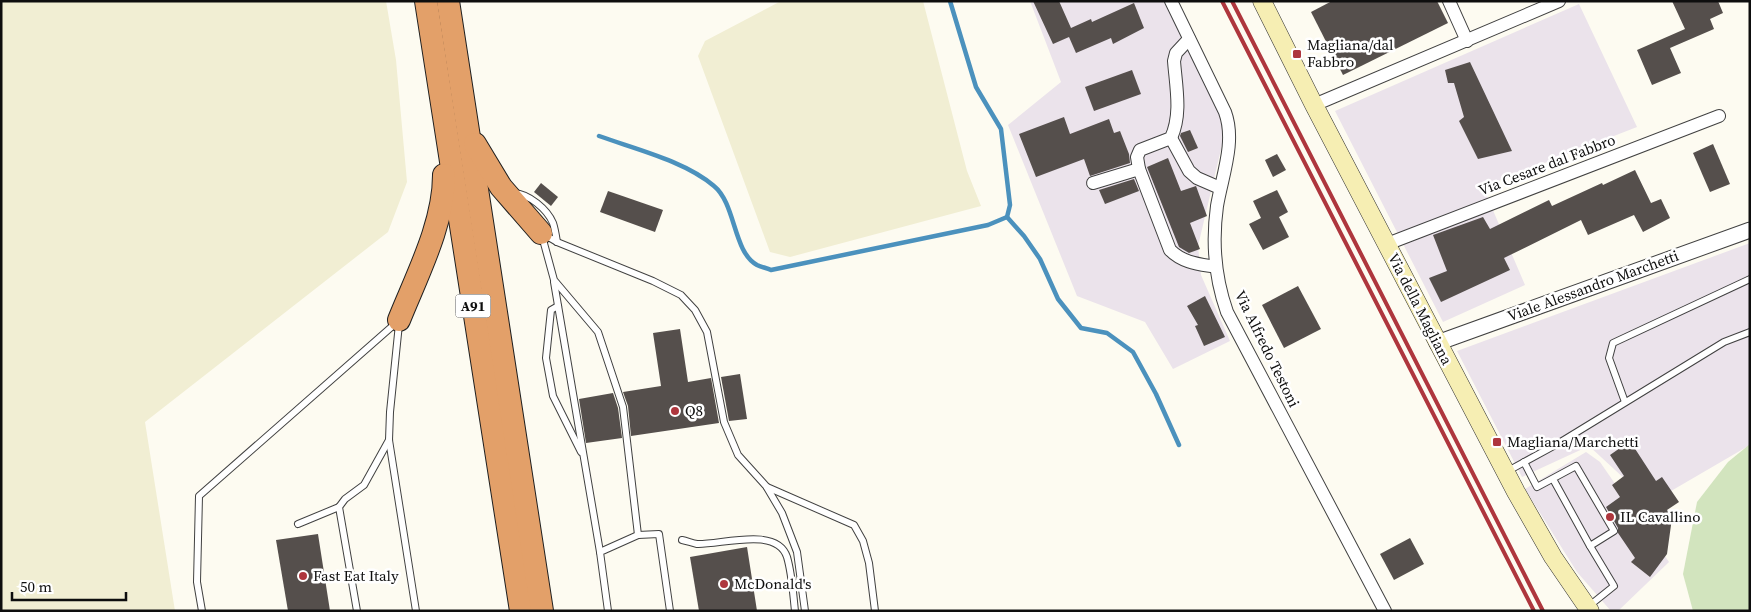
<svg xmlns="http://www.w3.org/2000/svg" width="1751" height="612" viewBox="0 0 1751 612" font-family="'Source Serif 4',serif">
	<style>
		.industrial { fill: #ebe3eb }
		.farmland { fill: #f1eed3 }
		.green { fill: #d2e4be }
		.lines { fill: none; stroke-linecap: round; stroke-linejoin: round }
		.stream { stroke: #4b91bd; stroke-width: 4.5 }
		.building { fill: #554f4c }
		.service-casing { stroke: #414141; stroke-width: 8 }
		.minor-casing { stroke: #414141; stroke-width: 14 }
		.tertiary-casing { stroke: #414141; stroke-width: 17 }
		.secondary-casing { stroke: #303030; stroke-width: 19 }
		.motorway-casing { stroke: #1f1f1f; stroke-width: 24 }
		.service { stroke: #fff; stroke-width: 6 }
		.minor { stroke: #fff; stroke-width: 12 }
		.tertiary { stroke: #fff; stroke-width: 15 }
		.secondary { stroke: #f6eeb3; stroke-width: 18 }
		.motorway { stroke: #e3a069; stroke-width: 22 }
		.rail { stroke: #ae363d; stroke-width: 4 }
		.poi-dot { fill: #ae363d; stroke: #fff; stroke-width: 2 }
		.labels { text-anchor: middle; stroke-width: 5; stroke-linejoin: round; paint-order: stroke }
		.shield { fill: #fff; stroke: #565656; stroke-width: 1 }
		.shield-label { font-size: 14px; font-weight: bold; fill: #0e0e0e }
		.poi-label { font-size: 15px; fill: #0e0e0e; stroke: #fff; text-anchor: start }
		.street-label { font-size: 15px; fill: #0e0e0e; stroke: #fff }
	</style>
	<rect width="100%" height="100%" fill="#fdfbf1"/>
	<g class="industrial">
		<polygon points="1030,1 1164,1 1218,111 1222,125 1222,145 1198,246 1201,275 1230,341 1173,369 1145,322 1077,296 1008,125 1061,82"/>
		<polygon points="1579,4 1637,127 1483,187 1525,285 1443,322 1335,111"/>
		<polygon points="1750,243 1750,445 1647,505 1627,481 1589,446 1522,477 1457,351"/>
		<polygon points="1586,452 1600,462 1669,562 1618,611 1611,611 1577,572 1525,489"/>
	</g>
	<g class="farmland">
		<polygon points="1,1 386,1 396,60 407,182 388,232 145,422 175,611 1,611"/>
		<polygon points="781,1 923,1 967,171 981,206 790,257 770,252 698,56 705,41"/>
	</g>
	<polygon class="green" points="1750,444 1750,611 1693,611 1683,574 1697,502 1728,462"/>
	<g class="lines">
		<g class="stream">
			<path d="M599,136c36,13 86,25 115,50 22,18 19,66 43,79 4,2 10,3 14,5l217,-45 19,-8 3,-12 -9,-76 -25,-42 -26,-86"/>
			<polyline points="1007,217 1024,236 1040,259 1058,299 1081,328 1107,333 1133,352 1156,394 1179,445"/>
		</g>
	</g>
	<g class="building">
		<polygon points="1033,1 1059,1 1071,28 1091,19 1092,22 1134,3 1144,28 1113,44 1111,38 1076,53 1069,37 1053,44"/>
		<polygon points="1332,1 1437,1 1448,23 1343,75 1311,12"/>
		<polygon points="1672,1 1718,1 1723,13 1710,19 1714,29 1670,48 1681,73 1652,85 1637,50 1685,29"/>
		<polygon points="1470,62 1512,151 1478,159 1459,121 1464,117 1454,83 1448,83 1445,70"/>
		<polygon points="1132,70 1141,94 1094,111 1085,87"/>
		<polygon points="1064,117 1070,134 1109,119 1114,133 1120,131 1129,154 1130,163 1090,176 1084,159 1036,177 1019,134"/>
		<polygon points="1190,130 1198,148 1188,152 1180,136 1181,133"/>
		<polygon points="1713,144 1730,184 1710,192 1693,153"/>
		<polygon points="1277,154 1286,170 1273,177 1265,160"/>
		<polygon points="1168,158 1181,191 1196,186 1207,216 1190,223 1200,249 1189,253 1179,247 1147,167"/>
		<polygon points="1635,170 1651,203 1661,199 1670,218 1643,232 1634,215 1588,235 1581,220 1504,258 1510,270 1441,302 1429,278 1447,271 1433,235 1483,217 1490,229 1549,200 1552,206 1602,183 1603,185"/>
		<polygon points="1134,179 1139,191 1105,204 1099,190"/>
		<polygon points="541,183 558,197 551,206 534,192"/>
		<polygon points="1277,190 1288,212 1279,217 1289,237 1263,250 1249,224 1261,218 1253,201"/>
		<polygon points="608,191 663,210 655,232 600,212"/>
		<polygon points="1298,286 1321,329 1284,348 1262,305"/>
		<polygon points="1205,296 1225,337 1204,346 1195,326 1198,325 1187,306"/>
		<polygon points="680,329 688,382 711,378 719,423 631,436 628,406 623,392 661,386 653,333"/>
		<polygon points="740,374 747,419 729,421 721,377"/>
		<polygon points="613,393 618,408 622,438 586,443 579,399"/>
		<polygon points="1630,441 1656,481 1662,477 1679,502 1667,510 1672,518 1667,554 1650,577 1631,562 1635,558 1618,533 1618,528 1606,507 1620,497 1612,485 1624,476 1610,455"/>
		<polygon points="318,534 330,611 288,611 276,540"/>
		<polygon points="1410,538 1424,564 1394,580 1380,554"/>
		<polygon points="747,547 757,611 699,611 690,557"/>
	</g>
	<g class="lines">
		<defs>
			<g id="service">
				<path d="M514,193c15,1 33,16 39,30 2,6 3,13 4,19"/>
				<polyline points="545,235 557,242 653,281 681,295 695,310 707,332 724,422 738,455 766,486 782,513 797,552 805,611"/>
				<polyline points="542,236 554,280 598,332 623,407 638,535"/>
				<polyline points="554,282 600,552"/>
				<polyline points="558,306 551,310 546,358 553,396 581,452"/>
				<polyline points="399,324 390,412 389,440 416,611"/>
				<polyline points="1625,402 1609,358 1613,343 1750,279"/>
				<polyline points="1524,462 1537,487 1576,466 1614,531 1590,546 1553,479"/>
				<polyline points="1506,472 1559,443 1724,342 1750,332"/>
				<polyline points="767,487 854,525 863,541 869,563 875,611"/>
				<polyline points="298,524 339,507"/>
				<path d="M682,540c5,1 10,3 15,4 24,1 80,-18 90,13 5,17 6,36 8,54"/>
				<polyline points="1589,606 1614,586 1590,546"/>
				<polyline points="202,611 197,582 199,496 396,323"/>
				<polyline points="357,611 339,507 345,499 364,485 389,440"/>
				<polyline points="608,611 600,552 638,535 659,534 670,611"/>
			</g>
			<g id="minor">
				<path d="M1171,1l54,111c11,30 -3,64 -8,94 -5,36 -2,72 10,106l158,299"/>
				<polyline points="1449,1 1467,41"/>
				<path d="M1189,39l-13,14 -2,8c2,26 8,53 -3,77l-31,12 -3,7 2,12 31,81c13,13 29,14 46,17"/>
				<polyline points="1314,105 1559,1"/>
				<polyline points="1171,138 1189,171 1197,178 1220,188"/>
				<polyline points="1093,183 1139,169"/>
				<polyline points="1387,244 1719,116"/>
			</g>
			<polyline id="tertiary" points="1437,343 1750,230"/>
			<polyline id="secondary" points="1262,1 1314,105 1516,492 1553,557 1590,611"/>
			<g id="motorway">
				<polyline points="426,1 521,611"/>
				<polyline points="448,1 542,611"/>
				<polyline points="475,144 501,187 541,233"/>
				<path d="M399,320c18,-45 45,-96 45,-145"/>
			</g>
		</defs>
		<use href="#service" class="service-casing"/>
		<use href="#minor" class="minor-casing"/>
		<use href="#tertiary" class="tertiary-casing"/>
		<use href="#secondary" class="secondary-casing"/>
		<use href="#motorway" class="motorway-casing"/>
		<use href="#service" class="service"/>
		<use href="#minor" class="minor"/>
		<use href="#tertiary" class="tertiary"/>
		<use href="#secondary" class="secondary"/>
		<use href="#motorway" class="motorway"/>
		<g class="rail">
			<polyline points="1222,1 1534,611"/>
			<polyline points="1232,1 1543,611"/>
		</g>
	</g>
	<g class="poi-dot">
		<rect x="1292" y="49" width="10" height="10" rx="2.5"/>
		<circle cx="675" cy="411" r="5"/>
		<rect x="1492" y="437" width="10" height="10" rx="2.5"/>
		<circle cx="1610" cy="517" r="5"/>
		<circle cx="303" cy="576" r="5"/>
		<circle cx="724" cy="584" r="5"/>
	</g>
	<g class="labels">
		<rect class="shield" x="455.5" y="294.5" width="35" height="23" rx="4"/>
		<g class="shield-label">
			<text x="473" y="311">A91</text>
		</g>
		<g class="poi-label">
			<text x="1307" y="50">Magliana/dal<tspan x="1307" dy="17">Fabbro</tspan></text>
			<text x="685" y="416">Q8</text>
			<text x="1507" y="447">Magliana/Marchetti</text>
			<text x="1620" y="522">IL Cavallino</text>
			<text x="313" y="581">Fast Eat Italy</text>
			<text x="734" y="589">McDonald's</text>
		</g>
		<g class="street-label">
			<text transform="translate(1547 165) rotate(-21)" y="5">Via Cesare dal Fabbro</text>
			<text transform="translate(1593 286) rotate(-20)" y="5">Viale Alessandro Marchetti</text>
			<text transform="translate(1420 309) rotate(63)" y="5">Via della Magliana</text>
			<text transform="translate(1267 349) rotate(64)" y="5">Via Alfredo Testoni</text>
		</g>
	</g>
	<rect width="1751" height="612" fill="none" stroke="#0e0e0e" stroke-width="5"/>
	<path d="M12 592v8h114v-8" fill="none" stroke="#0e0e0e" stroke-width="2.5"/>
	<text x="20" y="592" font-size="15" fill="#0e0e0e" stroke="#ffffff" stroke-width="4" paint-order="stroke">50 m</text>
</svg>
